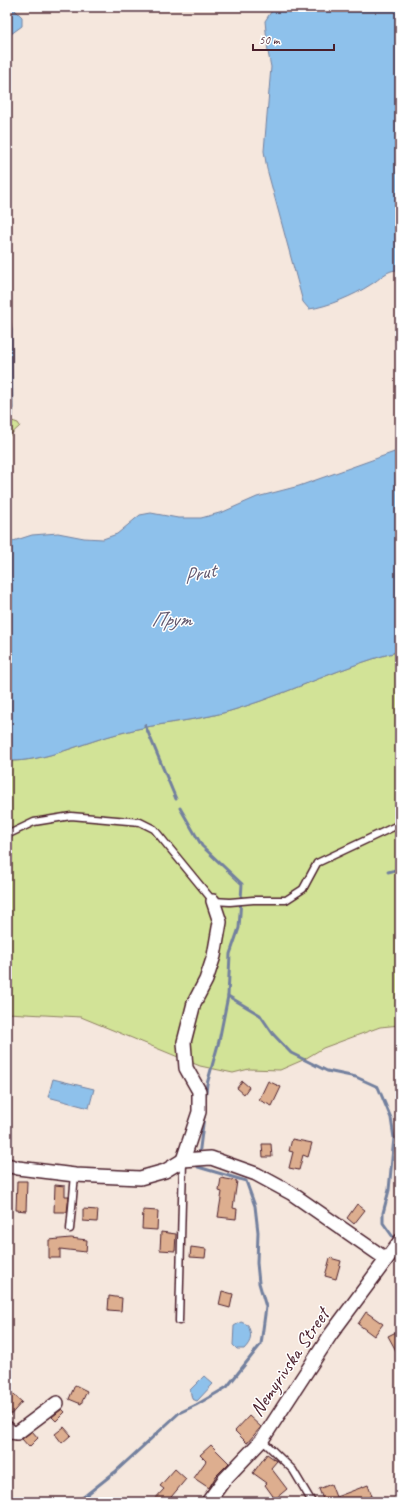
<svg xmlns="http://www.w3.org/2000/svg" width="407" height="1509" viewBox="0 0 407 1509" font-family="Caveat,sans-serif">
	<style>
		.green { fill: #d2e397; stroke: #8e8161 }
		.water { fill: #8ec1eb; stroke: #73809e }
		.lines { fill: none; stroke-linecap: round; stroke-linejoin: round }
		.stream { stroke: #73809e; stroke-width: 3 }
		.building { fill: #ddae8f; stroke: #4a1f2b }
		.lane-casing { stroke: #4a1f2b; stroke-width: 9 }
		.street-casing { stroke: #4a1f2b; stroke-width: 16 }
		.lane { stroke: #fff; stroke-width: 6 }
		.street { stroke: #fff; stroke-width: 13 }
		.labels { text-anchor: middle; stroke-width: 3; stroke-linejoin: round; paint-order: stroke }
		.street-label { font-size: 20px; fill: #4a1f2b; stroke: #fff }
		.water-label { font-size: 21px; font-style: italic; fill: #62586e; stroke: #fff }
	</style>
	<rect width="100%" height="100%" fill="#f5e7dd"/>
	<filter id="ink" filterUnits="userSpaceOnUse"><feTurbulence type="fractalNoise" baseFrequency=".025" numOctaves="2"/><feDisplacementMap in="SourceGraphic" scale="8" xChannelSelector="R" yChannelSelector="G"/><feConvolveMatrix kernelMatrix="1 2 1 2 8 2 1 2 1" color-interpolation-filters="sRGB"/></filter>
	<g filter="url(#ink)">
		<g class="green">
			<polygon points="12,421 18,423 20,426 7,438 7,424"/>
			<path d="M400,651v374l-20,2 -57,21 -20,12 -23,10 -31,-1 -16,4 -33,-7 -119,-49 -74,-4v-252c39,1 76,-19 114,-28 39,-11 81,-12 119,-25 54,-17 105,-43 160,-57z"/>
		</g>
		<g class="water">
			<polygon points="7,7 12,7 22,17 22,26 7,37"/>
			<path d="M277,7h123v263c-14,-1 -19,9 -30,15 -15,10 -43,22 -61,24l-6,-7 -36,-133 -3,-18 7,-84 -3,-15 -3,-31 8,-12z"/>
			<polygon points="7,300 12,330 13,416 7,420"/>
			<path d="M400,450v201c-55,14 -106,40 -160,57 -38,13 -80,14 -119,25 -38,9 -75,29 -114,28v-218l25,-8 26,-2 26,5 19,1 14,-5 23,-19 11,-2 27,5h23l22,-6 34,-15 42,-11z"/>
			<polygon points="53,1079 94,1089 89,1108 48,1097"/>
			<path d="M241,1322l7,3c4,10 4,16 -4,24h-7l-4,-4 1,-19z"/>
			<polygon points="204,1376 213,1384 197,1401 192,1399 190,1390"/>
		</g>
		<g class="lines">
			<g class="stream">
				<polyline points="145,725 176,799"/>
				<polyline points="180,808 202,846 242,884 239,928 230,954 228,996 219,1041 207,1084 205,1100"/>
				<polyline points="388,872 400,869"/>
				<polyline points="228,996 260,1015 273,1034 291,1053 327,1071 356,1077 378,1087 391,1118 394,1138 389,1190 383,1213 383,1223 393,1237"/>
				<polyline points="199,1156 204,1116"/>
				<polyline points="75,1502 81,1499 115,1472 179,1413 196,1405 227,1387 261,1344 266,1307 259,1283 257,1263 258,1232 255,1206 246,1181 198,1167 198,1162"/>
			</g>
		</g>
		<g class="building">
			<polygon points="242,1081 249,1087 244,1094 237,1088"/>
			<polygon points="268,1081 281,1087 272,1106 259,1100"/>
			<polygon points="292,1139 312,1143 308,1157 303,1155 299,1170 289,1168 293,1152 289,1151"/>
			<polygon points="262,1144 271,1144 272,1157 263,1157"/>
			<polygon points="221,1178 237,1181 233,1208 237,1209 236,1219 218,1217 222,1192 219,1191"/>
			<polygon points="17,1181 27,1181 26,1211 16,1210"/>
			<polygon points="55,1185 65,1186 65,1196 69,1196 67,1212 54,1212"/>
			<polygon points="357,1204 365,1210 354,1224 347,1218"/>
			<polygon points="83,1209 98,1210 97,1222 83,1221"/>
			<polygon points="143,1210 158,1211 157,1230 142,1229"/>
			<polygon points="161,1232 176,1234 175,1251 160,1250"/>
			<polygon points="71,1238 87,1240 86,1252 60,1249 60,1258 49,1258 49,1240"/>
			<polygon points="191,1247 206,1249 205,1258 190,1257"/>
			<polygon points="330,1258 341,1261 336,1279 325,1276"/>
			<polygon points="222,1291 233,1294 230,1308 219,1305"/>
			<polygon points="109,1296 122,1298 121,1311 108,1310"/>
			<polygon points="366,1312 383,1324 374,1336 358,1324"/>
			<polygon points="400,1330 400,1358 388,1336"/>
			<polygon points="75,1385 87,1391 81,1404 69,1399"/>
			<polygon points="7,1389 22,1402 7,1419"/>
			<polygon points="62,1409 65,1412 56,1421 52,1417"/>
			<polygon points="249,1416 261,1427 247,1443 235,1431"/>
			<polygon points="64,1427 71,1435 62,1443 55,1434"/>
			<polygon points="32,1431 38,1438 29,1447 22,1439"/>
			<polygon points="211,1445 229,1463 216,1476 209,1488 194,1478 206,1461 200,1455"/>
			<polygon points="267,1454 277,1461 271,1468 287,1489 275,1499 265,1485 267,1483 253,1473"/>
			<polygon points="175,1469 186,1479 167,1502 152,1502 164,1489 160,1486"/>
			<polygon points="331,1484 336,1497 368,1485 372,1496 358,1502 324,1502 319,1489"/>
		</g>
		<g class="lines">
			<defs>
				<g id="lane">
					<polyline points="7,833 11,833 34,822 71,816 140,822 154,829 213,901 230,902 253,900 286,900 303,889 317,863 400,824"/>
					<polyline points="70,1229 75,1175"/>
					<polyline points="179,1321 183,1161"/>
					<polyline points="262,1440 293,1470 312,1502"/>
				</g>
				<g id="street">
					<polyline points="183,1160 199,1112 199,1091 186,1068 184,1042 194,1003 206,980 214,956 220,922 213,901"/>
					<polyline points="7,1165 18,1168 75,1175 140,1178 165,1171 183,1160 211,1158 256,1174 291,1193 386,1259"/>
					<polyline points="7,1428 11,1432 17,1433 57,1403"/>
					<polyline points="208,1502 224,1480 262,1440 331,1334 400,1241"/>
				</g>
			</defs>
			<use href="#lane" class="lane-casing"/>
			<use href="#street" class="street-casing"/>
			<use href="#lane" class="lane"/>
			<use href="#street" class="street"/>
		</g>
	</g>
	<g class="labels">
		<g class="street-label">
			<text transform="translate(289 1362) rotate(-56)" y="7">Nemyrivska Street</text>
		</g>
		<g class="water-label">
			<text transform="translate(199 573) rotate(-13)" y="7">Prut</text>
			<text x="171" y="626">Прут</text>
		</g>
	</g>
	<rect width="407" height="1509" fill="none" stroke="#fff" stroke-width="24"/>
	<rect x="12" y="12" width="383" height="1485" fill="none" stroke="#4a1f2b" stroke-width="1.5" filter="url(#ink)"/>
	<path d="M253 44v6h81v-6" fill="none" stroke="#4a1f2b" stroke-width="2"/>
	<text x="259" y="44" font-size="12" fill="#4a1f2b" stroke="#ffffff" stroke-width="3" paint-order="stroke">50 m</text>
</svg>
